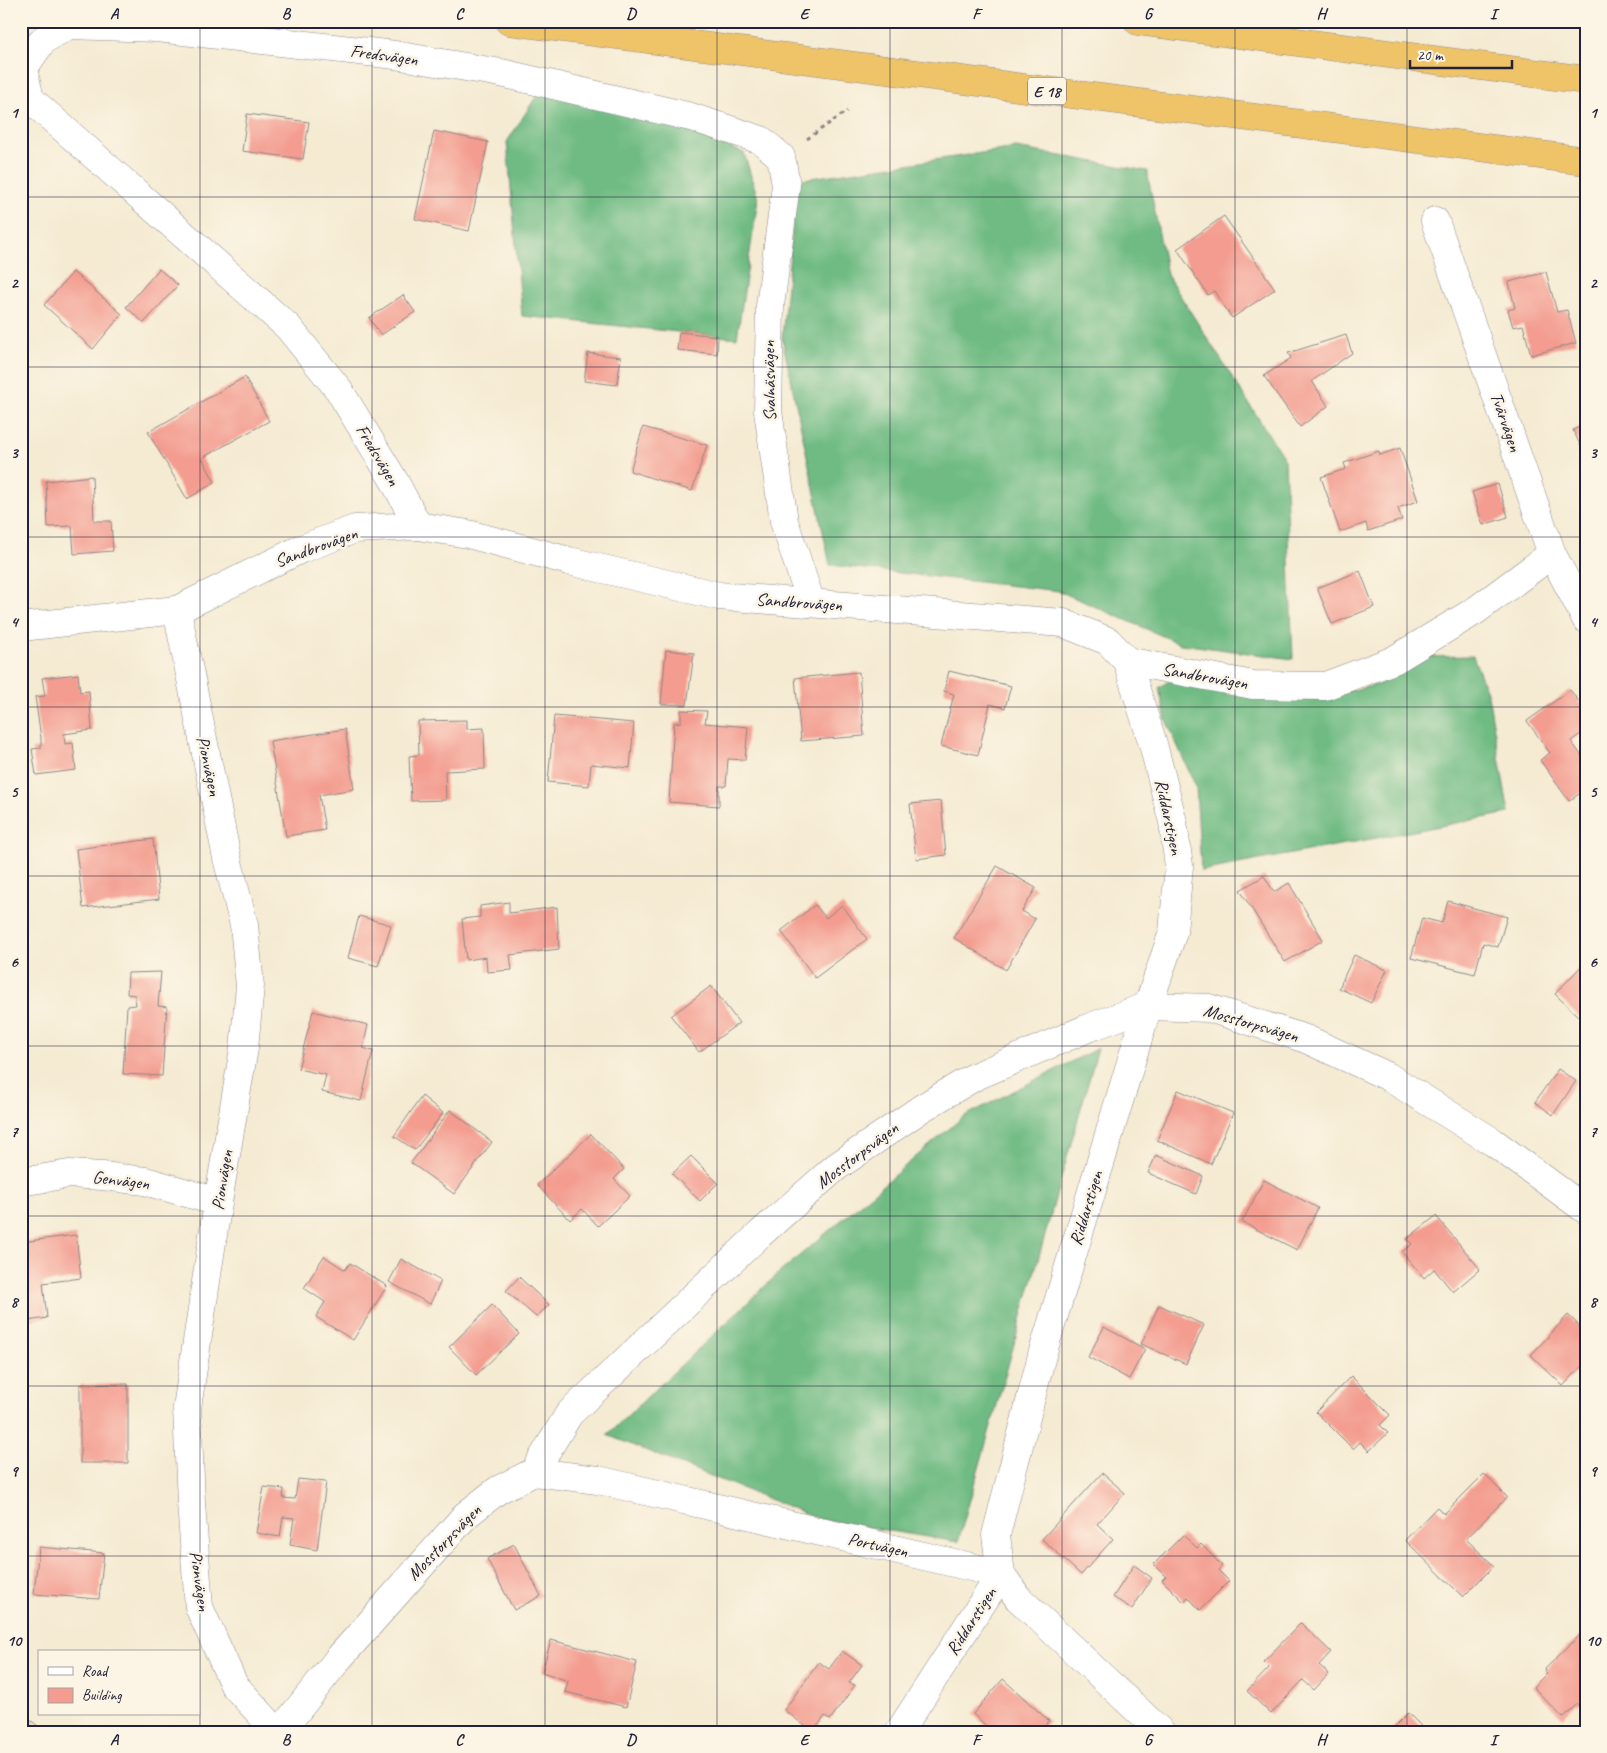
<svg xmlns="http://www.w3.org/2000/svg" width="1607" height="1753" viewBox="0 0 1607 1753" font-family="Caveat,sans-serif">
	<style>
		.forest { fill: #70bb83; stroke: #496e5f }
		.building { fill: #f39c8f }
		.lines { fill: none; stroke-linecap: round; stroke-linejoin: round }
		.minor-casing { stroke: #8c8687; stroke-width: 29 }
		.motorway-casing { stroke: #8c8687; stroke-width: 29 }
		.path { stroke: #8c8687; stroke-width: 3; stroke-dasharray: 4 4; stroke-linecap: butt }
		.minor { stroke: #fff; stroke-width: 28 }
		.motorway { stroke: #efc469; stroke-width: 28 }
		.grid { fill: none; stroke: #22223b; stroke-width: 1; stroke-opacity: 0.55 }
		.labels { text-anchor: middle; stroke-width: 5; stroke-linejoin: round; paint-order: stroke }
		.shield { fill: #fcf5e5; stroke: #63616e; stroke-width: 1 }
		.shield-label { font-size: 16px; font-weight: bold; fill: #22223b }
		.street-label { font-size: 18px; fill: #22223b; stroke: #fcf5e5 }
		.neatline { fill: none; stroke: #22223b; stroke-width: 2 }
		.grid-label { font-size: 16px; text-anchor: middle; font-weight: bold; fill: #22223b }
	</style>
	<rect width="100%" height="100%" fill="#fcf5e5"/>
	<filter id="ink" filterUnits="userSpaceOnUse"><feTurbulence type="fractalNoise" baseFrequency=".02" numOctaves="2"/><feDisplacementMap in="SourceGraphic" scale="10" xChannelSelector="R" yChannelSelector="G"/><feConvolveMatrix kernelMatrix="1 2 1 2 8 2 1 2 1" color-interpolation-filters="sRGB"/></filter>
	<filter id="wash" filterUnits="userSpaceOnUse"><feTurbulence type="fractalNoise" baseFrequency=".0096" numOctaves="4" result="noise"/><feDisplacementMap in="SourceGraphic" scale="20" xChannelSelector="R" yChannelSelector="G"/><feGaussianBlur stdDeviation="1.12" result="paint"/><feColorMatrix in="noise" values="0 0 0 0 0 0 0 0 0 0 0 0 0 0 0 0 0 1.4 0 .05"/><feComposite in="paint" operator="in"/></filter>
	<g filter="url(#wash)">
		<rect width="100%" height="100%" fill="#f5ebd3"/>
		<g class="forest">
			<polygon points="541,89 611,101 744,153 758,199 737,338 522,316 507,142"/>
			<polygon points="1016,148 1147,171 1167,275 1285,460 1293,659 1181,644 1059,591 830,565 782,338 797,180"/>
			<polygon points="1473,656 1488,695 1509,813 1201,871 1196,787 1166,720 1159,688 1171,679 1290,700 1318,698 1380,684 1421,657"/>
			<polygon points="1098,1048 958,1542 822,1520 607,1435 779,1273 963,1117"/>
		</g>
		<g id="blocks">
			<g class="building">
				<polygon points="247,114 309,122 303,159 242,151"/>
				<polygon points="434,131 488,142 469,231 415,219"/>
				<polygon points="1224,216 1275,289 1232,318 1214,291 1208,295 1177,249"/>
				<polygon points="159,269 178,285 144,323 126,307"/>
				<polygon points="73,272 122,314 93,349 44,305"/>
				<polygon points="1546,272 1557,312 1567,310 1576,343 1531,355 1523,325 1513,327 1508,310 1515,308 1509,282"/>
				<polygon points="403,295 415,312 381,335 369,318"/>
				<polygon points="679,332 718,336 717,354 677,350"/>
				<polygon points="1346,335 1352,353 1312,381 1328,406 1300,427 1264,376 1291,358 1288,353"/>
				<polygon points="588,353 621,357 617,385 584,381"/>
				<polygon points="245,377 269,421 202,458 215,482 187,499 148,432"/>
				<polygon points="1586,424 1586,457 1573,430"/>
				<polygon points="643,427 707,445 692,491 630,471"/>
				<polygon points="1400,448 1418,501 1398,508 1402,520 1368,531 1366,523 1340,532 1321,477 1346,469 1344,463 1379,451 1380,455"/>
				<polygon points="92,476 94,521 111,521 113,551 74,554 72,526 48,527 46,481"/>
				<polygon points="1498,484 1508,517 1483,525 1472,492"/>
				<polygon points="1360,571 1374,607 1332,624 1317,588"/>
				<polygon points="666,650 694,653 687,705 661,704"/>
				<polygon points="949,671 1011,686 1005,708 990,704 978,755 941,746 954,694 944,691"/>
				<polygon points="859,672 864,736 801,741 795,678"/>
				<polygon points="78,674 80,692 89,691 92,730 64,734 65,744 73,743 76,770 36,775 32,749 41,748 41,738 35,697 45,696 42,678"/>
				<polygon points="1570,690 1586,711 1586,730 1571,741 1586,762 1586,789 1569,801 1540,760 1550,753 1527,721"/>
				<polygon points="681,710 707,711 705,723 748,727 745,760 728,759 726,786 719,786 719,806 669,802 674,723 681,722"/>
				<polygon points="554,716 634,723 630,768 591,764 589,786 548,782"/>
				<polygon points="467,720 467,729 484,728 485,769 445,771 446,800 411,801 409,756 419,755 418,721"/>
				<polygon points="345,729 354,789 319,795 325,830 286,836 270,741"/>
				<polygon points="941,801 946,855 916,859 910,804"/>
				<polygon points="153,839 159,899 83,908 76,849"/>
				<polygon points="997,866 1036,888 1022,911 1035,919 1006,970 954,938"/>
				<polygon points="1264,876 1274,892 1289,883 1323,940 1285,962 1240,890"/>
				<polygon points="1448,901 1507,917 1498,947 1483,943 1475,974 1411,958 1422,918 1442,923"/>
				<polygon points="509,902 509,913 557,907 559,949 510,955 512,970 487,972 486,957 466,960 462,919 480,917 480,906"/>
				<polygon points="815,905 826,918 842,905 867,939 815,978 781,931"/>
				<polygon points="359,916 391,925 378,966 348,958"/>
				<polygon points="1354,955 1387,970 1371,1003 1339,988"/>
				<polygon points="1586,961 1586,1018 1583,1021 1555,994"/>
				<polygon points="161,972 158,1006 167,1007 162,1076 123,1074 127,1006 136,1005 135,995 127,994 128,973"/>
				<polygon points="711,986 739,1023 699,1052 671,1016"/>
				<polygon points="313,1011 368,1025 363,1048 373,1051 361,1101 322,1092 326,1075 298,1069"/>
				<polygon points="1558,1069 1576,1081 1553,1115 1535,1102"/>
				<polygon points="1178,1090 1233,1113 1211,1164 1157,1140"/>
				<polygon points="422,1096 443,1113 415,1150 394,1136"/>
				<polygon points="450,1110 492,1142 454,1194 411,1163"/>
				<polygon points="591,1134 624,1169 614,1179 630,1196 598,1226 582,1209 570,1220 537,1185"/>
				<polygon points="1156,1155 1203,1176 1196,1194 1148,1173"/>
				<polygon points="691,1156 718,1183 700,1201 672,1174"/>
				<polygon points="1264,1180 1318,1208 1297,1250 1242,1222"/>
				<polygon points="1436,1216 1480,1269 1453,1292 1434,1269 1424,1278 1402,1252 1412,1244 1407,1239"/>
				<polygon points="76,1235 81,1278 43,1283 47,1318 21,1322 21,1242"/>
				<polygon points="324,1256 345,1270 350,1263 387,1286 353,1340 316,1317 325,1302 304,1288"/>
				<polygon points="401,1259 441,1281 430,1304 389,1282"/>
				<polygon points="519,1277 549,1305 536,1317 506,1291"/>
				<polygon points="492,1305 519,1334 476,1375 449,1347"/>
				<polygon points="1159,1305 1204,1325 1186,1364 1141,1344"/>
				<polygon points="1568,1315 1586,1332 1586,1362 1563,1386 1531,1355"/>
				<polygon points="1104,1327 1145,1349 1129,1379 1088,1357"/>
				<polygon points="1351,1376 1390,1415 1380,1425 1388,1433 1369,1451 1360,1442 1353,1449 1316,1412"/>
				<polygon points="128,1384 128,1463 80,1463 80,1385"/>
				<polygon points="1102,1473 1125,1493 1097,1524 1113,1539 1081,1575 1042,1539"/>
				<polygon points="1484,1474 1507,1497 1466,1539 1494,1566 1463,1597 1405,1540 1437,1507 1444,1514"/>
				<polygon points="298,1479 326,1482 317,1550 290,1545 294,1518 283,1517 280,1537 256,1533 264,1487 284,1489 283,1498 295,1499"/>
				<polygon points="1183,1535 1197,1548 1201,1544 1222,1566 1218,1570 1229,1581 1200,1610 1188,1597 1184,1602 1162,1580 1166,1576 1154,1564"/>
				<polygon points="514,1544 541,1596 514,1610 487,1559"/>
				<polygon points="39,1547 104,1553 99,1599 34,1594"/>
				<polygon points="1134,1565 1152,1578 1132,1609 1113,1597"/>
				<polygon points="1301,1623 1331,1652 1319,1665 1329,1674 1314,1690 1303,1680 1271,1714 1247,1691 1269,1668 1263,1662"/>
				<polygon points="1586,1629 1586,1699 1578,1706 1577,1704 1563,1718 1533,1687 1547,1673 1544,1670"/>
				<polygon points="551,1640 637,1662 626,1707 565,1692 568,1681 542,1672"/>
				<polygon points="842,1651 862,1665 849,1683 855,1685 830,1720 825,1716 813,1732 784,1710 819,1662 829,1669"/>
				<polygon points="1003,1679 1049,1721 1039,1732 993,1732 973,1714"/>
				<polygon points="21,1713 38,1726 33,1732 21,1732"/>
				<polygon points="1408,1713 1427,1732 1389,1732"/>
			</g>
		</g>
	</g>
	<g filter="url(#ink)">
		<use href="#blocks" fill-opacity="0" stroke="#8c8687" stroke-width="1"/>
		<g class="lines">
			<defs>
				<g id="minor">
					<polyline points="1435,221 1552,554 1586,619"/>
					<polyline points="418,526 395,482 339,390 288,327 30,99 23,69 43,40 69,25 157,28 395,55 501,73 691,117 761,140 781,157 786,185 770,306 768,411 784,521 811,603"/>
					<polyline points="177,610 227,858 244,925 250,986 244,1048 218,1202 187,1408 191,1503 199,1607 234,1685 277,1732"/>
					<polyline points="21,627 177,610 301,549 355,529 418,526 468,534 569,561 719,596 1063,623 1108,641 1127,661 1253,685 1325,686 1394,660 1475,611 1552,554"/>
					<polyline points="21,1182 69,1174 102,1176 145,1181 218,1202"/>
					<polyline points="534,1472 598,1480 1001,1574 1018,1598 1161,1732"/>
					<polyline points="280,1732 339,1658 466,1515 498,1490 534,1472 569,1414 760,1234 836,1167 922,1108 974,1077 1088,1028 1148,1006 1209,1008 1306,1039 1387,1076 1493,1142 1586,1210"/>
					<polyline points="899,1732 1001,1574 996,1535 1042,1355 1148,1006 1173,932 1179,866 1173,822 1153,744 1127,661"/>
				</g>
				<g id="motorway">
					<polyline points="509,21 1586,161"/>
					<polyline points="1138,21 1586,80"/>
				</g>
			</defs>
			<use href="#minor" class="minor-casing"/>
			<use href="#motorway" class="motorway-casing"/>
			<polyline class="path" points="807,139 847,111"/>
			<use href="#minor" class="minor"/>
			<use href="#motorway" class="motorway"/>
		</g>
	</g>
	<path class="grid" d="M200,21v1711M372,21v1711M545,21v1711M717,21v1711M890,21v1711M1062,21v1711M1235,21v1711M1407,21v1711M21,197h1565M21,367h1565M21,537h1565M21,707h1565M21,876h1565M21,1046h1565M21,1216h1565M21,1386h1565M21,1556h1565"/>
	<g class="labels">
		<rect class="shield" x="1028" y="77.5" width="38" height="27" rx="4"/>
		<g class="shield-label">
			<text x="1047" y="97">E 18</text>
		</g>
		<g class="street-label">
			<text transform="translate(384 55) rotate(8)" y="6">Fredsvägen</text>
			<text transform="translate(769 381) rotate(-91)" y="6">Svalnäsvägen</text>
			<text transform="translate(1506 422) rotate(71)" y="6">Tvärvägen</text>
			<text transform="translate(378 455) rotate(59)" y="6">Fredsvägen</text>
			<text transform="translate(316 547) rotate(-20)" y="6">Sandbrovägen</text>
			<text transform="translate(799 602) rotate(4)" y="6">Sandbrovägen</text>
			<text transform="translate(1205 676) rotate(10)" y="6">Sandbrovägen</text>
			<text transform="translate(209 766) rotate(78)" y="6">Pionvägen</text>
			<text transform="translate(1169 817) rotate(78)" y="6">Riddarstigen</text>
			<text transform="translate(1251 1023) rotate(16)" y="6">Mosstorpsvägen</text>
			<text transform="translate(857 1155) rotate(-37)" y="6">Mosstorpsvägen</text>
			<text transform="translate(121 1180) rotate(7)" y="6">Genvägen</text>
			<text transform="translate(222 1180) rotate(-81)" y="6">Pionvägen</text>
			<text transform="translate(1086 1208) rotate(-73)" y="6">Riddarstigen</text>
			<text transform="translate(444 1542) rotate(-46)" y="6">Mosstorpsvägen</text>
			<text transform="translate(878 1545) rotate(13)" y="6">Portvägen</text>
			<text transform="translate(200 1581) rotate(82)" y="6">Pionvägen</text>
			<text transform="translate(971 1621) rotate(-57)" y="6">Riddarstigen</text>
		</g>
	</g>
	<rect width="1607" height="1753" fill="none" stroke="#fcf5e5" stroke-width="55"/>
	<rect x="38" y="1650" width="162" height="65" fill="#fcf5e5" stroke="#a5a1a1"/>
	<rect x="48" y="1667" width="25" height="8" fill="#ffffff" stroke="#a5a1a1"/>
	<text x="82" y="1676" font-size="15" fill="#22223b">Road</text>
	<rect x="48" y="1688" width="25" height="15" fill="#f39c8f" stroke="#a5a1a1"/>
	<text x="82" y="1700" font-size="15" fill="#22223b">Building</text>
	<path d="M1410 60v8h102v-8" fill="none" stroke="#22223b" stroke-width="2.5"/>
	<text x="1417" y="60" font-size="15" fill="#22223b" stroke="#fcf5e5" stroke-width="4" paint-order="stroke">20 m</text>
	<rect x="28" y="28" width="1552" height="1698" class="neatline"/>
	<g class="grid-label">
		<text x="114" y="19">A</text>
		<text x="286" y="19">B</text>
		<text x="459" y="19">C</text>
		<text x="631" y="19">D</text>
		<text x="804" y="19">E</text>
		<text x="976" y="19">F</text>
		<text x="1148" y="19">G</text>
		<text x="1321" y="19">H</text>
		<text x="1493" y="19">I</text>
		<text x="14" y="118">1</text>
		<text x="1593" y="118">1</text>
		<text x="14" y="288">2</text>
		<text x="1593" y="288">2</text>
		<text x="14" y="458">3</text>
		<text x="1593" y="458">3</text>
		<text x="14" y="627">4</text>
		<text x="1593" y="627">4</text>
		<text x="14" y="797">5</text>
		<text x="1593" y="797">5</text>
		<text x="14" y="967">6</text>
		<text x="1593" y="967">6</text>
		<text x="14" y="1137">7</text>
		<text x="1593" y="1137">7</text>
		<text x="14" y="1307">8</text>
		<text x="1593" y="1307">8</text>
		<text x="14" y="1476">9</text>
		<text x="1593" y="1476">9</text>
		<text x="14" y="1646">10</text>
		<text x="1593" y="1646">10</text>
		<text x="114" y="1745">A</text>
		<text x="286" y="1745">B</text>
		<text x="459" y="1745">C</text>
		<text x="631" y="1745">D</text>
		<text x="804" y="1745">E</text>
		<text x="976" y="1745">F</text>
		<text x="1148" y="1745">G</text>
		<text x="1321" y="1745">H</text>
		<text x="1493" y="1745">I</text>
	</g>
</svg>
